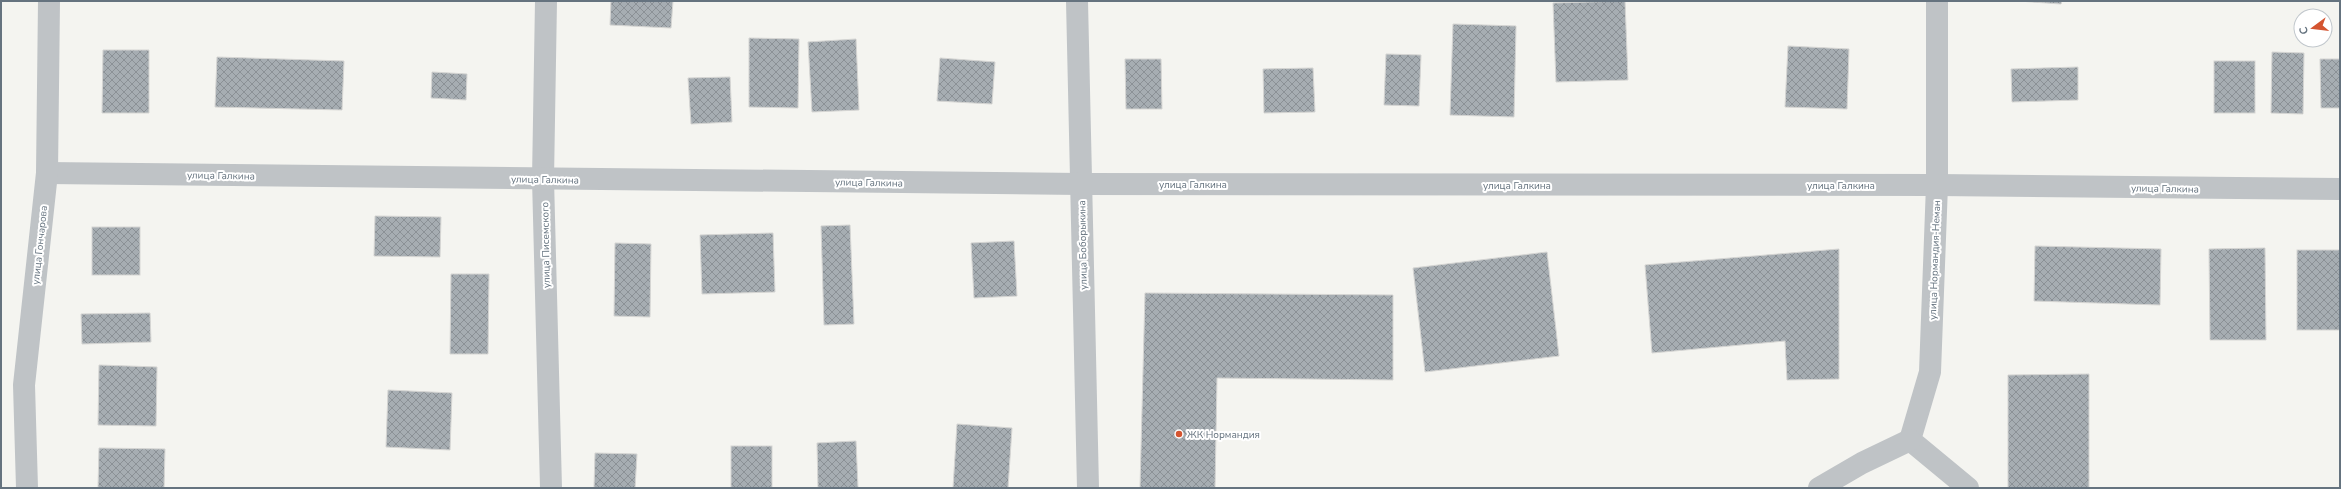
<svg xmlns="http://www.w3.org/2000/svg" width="2341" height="489" viewBox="0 0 2341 489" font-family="'Nunito Sans',sans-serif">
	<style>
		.building { fill: url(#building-cross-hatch); stroke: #d5d5d3 }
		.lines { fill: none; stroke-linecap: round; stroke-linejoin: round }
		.minor { stroke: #bfc3c6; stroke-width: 22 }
		.poi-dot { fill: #d45430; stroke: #fff; stroke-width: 1.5 }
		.labels { text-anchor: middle; stroke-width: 4; stroke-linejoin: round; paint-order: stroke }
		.street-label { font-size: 10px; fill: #65737f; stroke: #fff }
		.poi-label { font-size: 10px; fill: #65737f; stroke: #fff; text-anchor: start }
	</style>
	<defs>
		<pattern id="building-cross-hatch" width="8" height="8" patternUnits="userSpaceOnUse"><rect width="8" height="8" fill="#a6adb2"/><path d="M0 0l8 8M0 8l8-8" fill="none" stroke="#8b9196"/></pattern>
	</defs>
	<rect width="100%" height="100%" fill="#f4f4f0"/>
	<g class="building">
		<polygon points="611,1 673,1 671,28 610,25"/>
		<polygon points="1625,1 1628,80 1556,82 1553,3"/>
		<polygon points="2018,1 2062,1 2061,4"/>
		<polygon points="1453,24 1516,26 1514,117 1450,115"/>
		<polygon points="749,38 799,39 798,108 749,107"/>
		<polygon points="856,39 859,110 812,112 808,42"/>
		<polygon points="1788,46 1849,49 1847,109 1785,107"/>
		<polygon points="103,50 149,50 149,113 102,113"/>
		<polygon points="2272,52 2304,53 2303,114 2271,113"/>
		<polygon points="1386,54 1421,55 1419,106 1384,105"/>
		<polygon points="217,57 344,61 342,110 215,107"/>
		<polygon points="940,58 995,62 992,104 937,101"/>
		<polygon points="1125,59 1161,59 1162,109 1126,109"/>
		<polygon points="2320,59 2340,59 2340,108 2321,108"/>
		<rect x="2214" y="61" width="41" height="52"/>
		<polygon points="2078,67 2078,100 2012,102 2011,69"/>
		<polygon points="1313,68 1315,112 1264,113 1263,69"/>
		<polygon points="432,72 467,74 466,100 431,98"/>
		<polygon points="730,77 732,122 691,124 688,78"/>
		<polygon points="375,216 441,217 440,257 374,256"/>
		<polygon points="850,225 854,324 824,325 821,226"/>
		<rect x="92" y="227" width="48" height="48"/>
		<polygon points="773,233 775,292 702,294 700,235"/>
		<polygon points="1014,241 1017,296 974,298 971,243"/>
		<polygon points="615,243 651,244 650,317 614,316"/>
		<polygon points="2035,246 2161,249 2160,305 2034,301"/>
		<polygon points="2265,248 2266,340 2210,340 2209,249"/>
		<polygon points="1839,249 1839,379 1787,380 1785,341 1652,353 1645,265"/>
		<rect x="2297" y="250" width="43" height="80"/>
		<polygon points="1547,252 1559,356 1425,372 1413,268"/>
		<polygon points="451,274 489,274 488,354 450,354"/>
		<polygon points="1145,293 1393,295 1393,380 1217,378 1215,488 1140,488"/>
		<polygon points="150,313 151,342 82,344 81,314"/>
		<polygon points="99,365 157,367 156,426 98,425"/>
		<polygon points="2089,374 2089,488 2008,488 2008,375"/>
		<polygon points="388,390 452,393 450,450 386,447"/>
		<polygon points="957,424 1012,428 1008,488 953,488"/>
		<polygon points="856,441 858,488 818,488 817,443"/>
		<rect x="731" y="446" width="41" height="42"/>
		<polygon points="99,448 165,449 164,488 98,488"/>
		<polygon points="595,453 637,454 635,488 594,488"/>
	</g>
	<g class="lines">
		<g class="minor">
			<polyline points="546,1 543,179 551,488"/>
			<polyline points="1077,1 1088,488"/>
			<polyline points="1937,1 1937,185 1930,372 1910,440 1968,488"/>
			<polyline points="47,173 1080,184 1937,185 2340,189"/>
			<polyline points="27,488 24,385 47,173 49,1"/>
			<polyline points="1819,488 1862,463 1910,440"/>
		</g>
	</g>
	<circle class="poi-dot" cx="1179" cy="434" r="4"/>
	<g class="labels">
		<g class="street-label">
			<text transform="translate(221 175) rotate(1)" y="4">улица Галкина</text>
			<text transform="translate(545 179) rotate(1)" y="4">улица Галкина</text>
			<text transform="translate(869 182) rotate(1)" y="4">улица Галкина</text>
			<text x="1193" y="188">улица Галкина</text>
			<text x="1517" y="189">улица Галкина</text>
			<text x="1841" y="189">улица Галкина</text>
			<text transform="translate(2165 188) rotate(1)" y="4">улица Галкина</text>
			<text transform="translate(39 245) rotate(-84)" y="4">улица Гончарова</text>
			<text transform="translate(545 245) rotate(-91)" y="4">улица Писемского</text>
			<text transform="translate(1082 245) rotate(-91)" y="4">улица Боборыкина</text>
			<text transform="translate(1934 260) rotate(-88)" y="4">улица Нормандия-Неман</text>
		</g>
		<g class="poi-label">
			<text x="1187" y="438">ЖК Нормандия</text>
		</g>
	</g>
	<rect width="2341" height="489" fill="none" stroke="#65737f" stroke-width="4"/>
	<g transform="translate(2313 28) rotate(255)"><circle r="19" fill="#ffffff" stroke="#c1c7cc"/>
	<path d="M0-3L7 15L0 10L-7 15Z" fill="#d45430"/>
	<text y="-6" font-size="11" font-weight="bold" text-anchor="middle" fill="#65737f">С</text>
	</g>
</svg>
